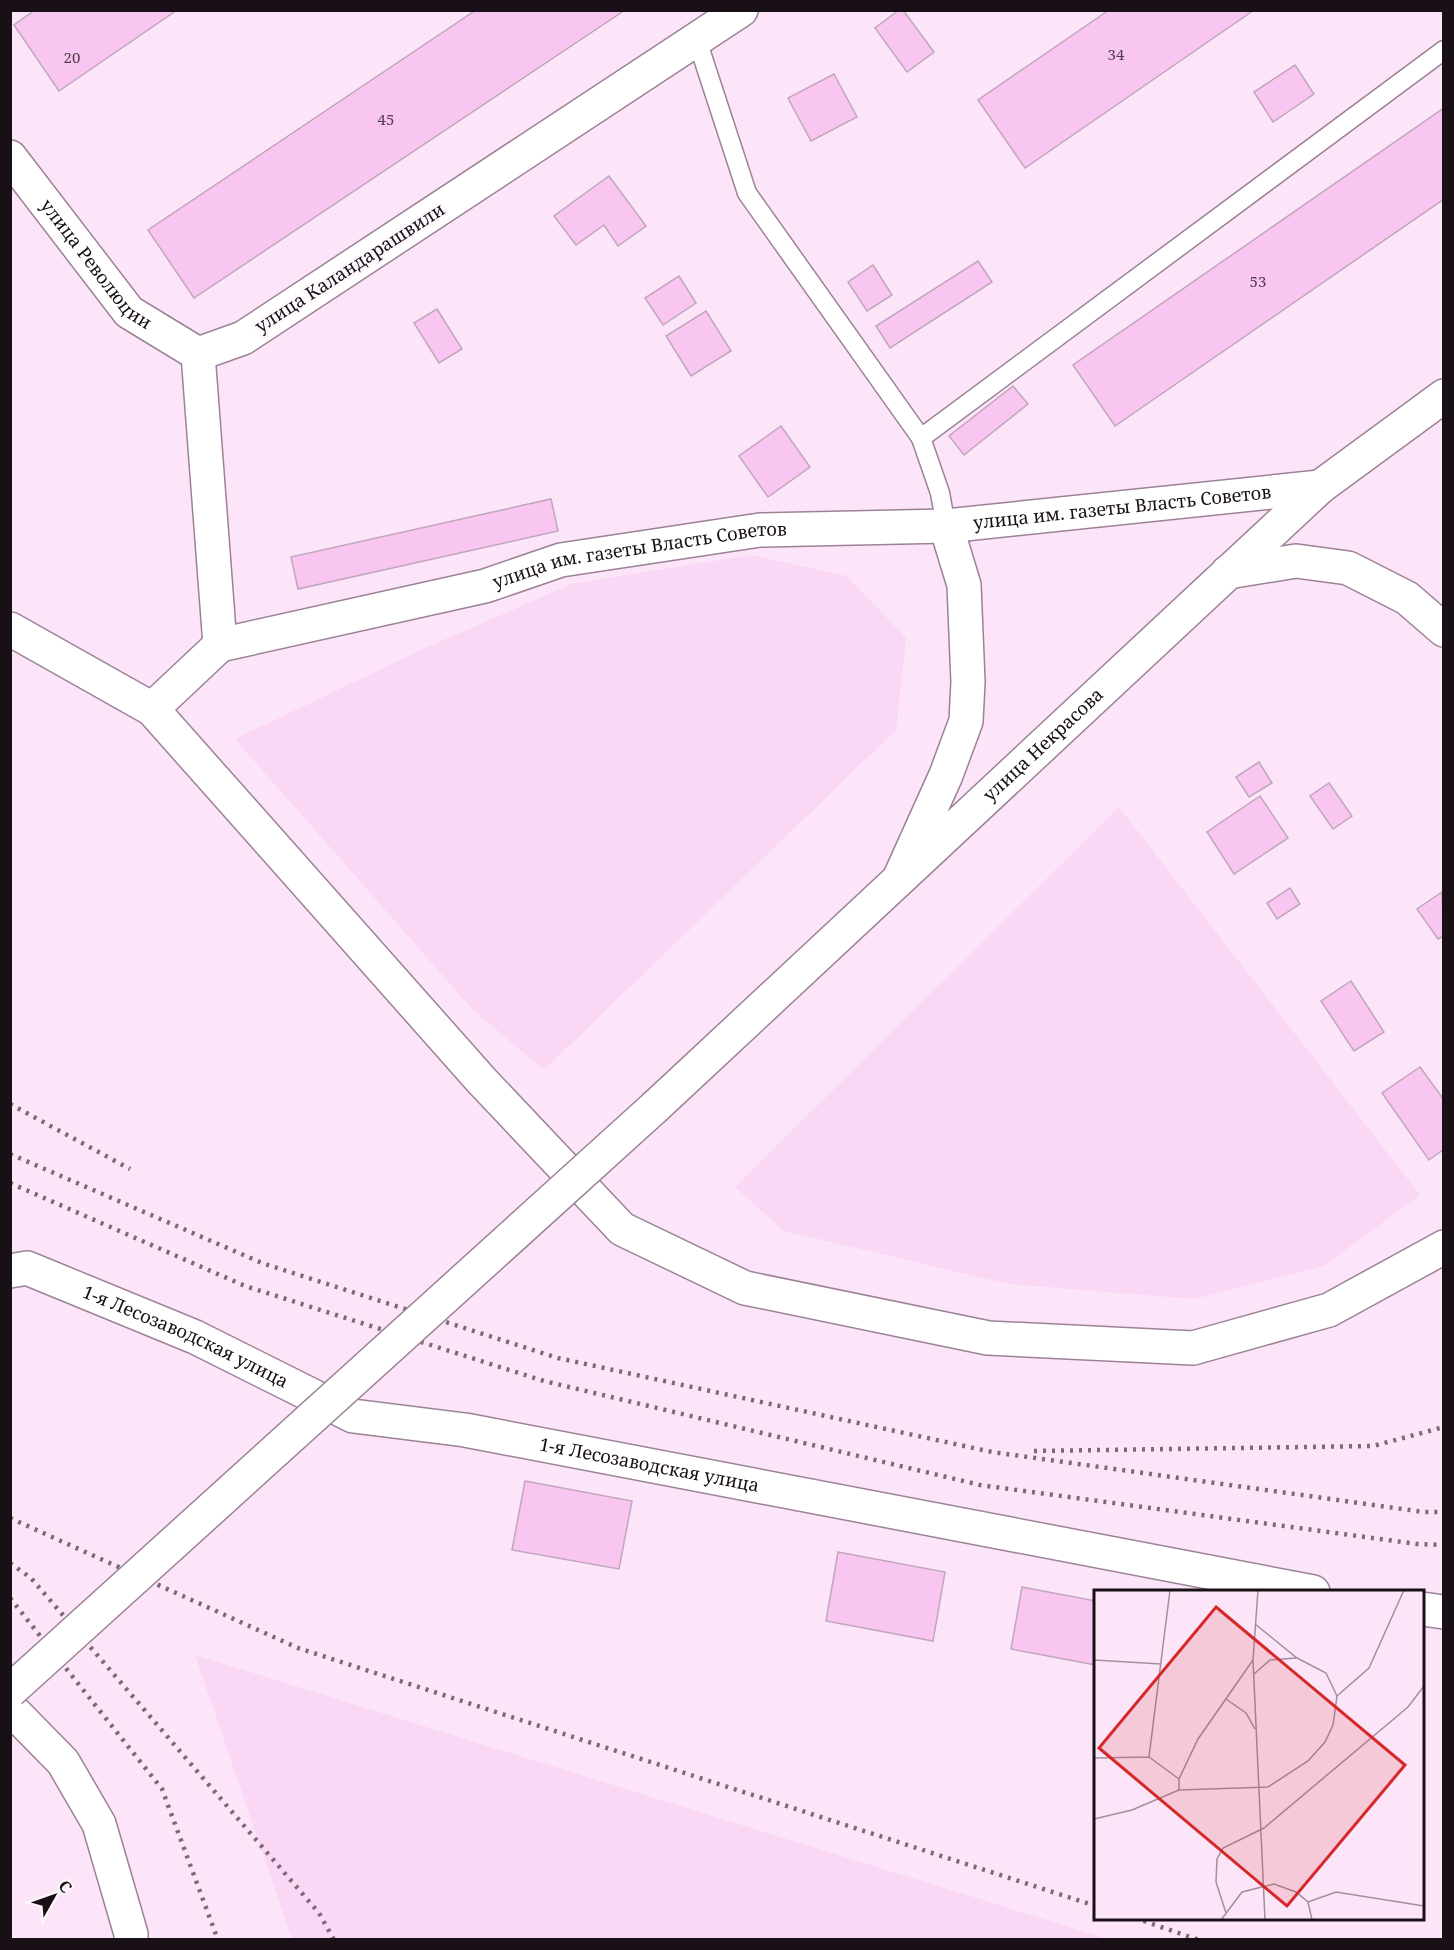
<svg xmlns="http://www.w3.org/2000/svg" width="1454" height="1950" viewBox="0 0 1454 1950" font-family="'Noto Serif',serif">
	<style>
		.built { fill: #fad7f4 }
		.building { fill: #f8c6f0; stroke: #c1a6bc; stroke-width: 1.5 }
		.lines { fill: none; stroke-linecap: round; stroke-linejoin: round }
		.lane-casing { stroke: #9c8297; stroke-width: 21 }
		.street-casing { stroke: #9c8297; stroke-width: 36 }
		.secondary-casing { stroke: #9c8297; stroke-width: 36 }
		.lane { stroke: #fff; stroke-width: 18 }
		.street { stroke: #fff; stroke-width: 33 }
		.secondary { stroke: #fff; stroke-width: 33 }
		.rail { stroke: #796a76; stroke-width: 4.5; stroke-dasharray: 3 6; stroke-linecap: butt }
		.secondary-bridge-casing { stroke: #9c8297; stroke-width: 36; stroke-linecap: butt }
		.secondary-bridge { stroke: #fff; stroke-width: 33 }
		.labels { text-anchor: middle; stroke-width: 6; stroke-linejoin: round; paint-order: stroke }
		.number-label { font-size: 15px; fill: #503d4d }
		.street-label { font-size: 18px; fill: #180f17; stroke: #fef8fd }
		.inset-road { fill: none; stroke: #a18f9e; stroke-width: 1.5 }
		.view { fill: #d62828; fill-opacity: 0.15; stroke: #d62828; stroke-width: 3 }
		.inset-edge { fill: none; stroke: #180f17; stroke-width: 3 }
	</style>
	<rect width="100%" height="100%" fill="#fce5f8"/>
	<g class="built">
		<polygon points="751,555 847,576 906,638 896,730 544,1070 472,1009 235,739 423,649 572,584"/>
		<polygon points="1119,807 1420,1195 1324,1266 1194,1299 1009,1284 784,1231 735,1187"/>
		<polygon points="195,1655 1108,1939 292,1939"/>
	</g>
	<g class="building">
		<polygon points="35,10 177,10 59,91 14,25"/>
		<polygon points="476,10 625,10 194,298 148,230"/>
		<polygon points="899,10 903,10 934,52 907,72 875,28"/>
		<polygon points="1109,10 1254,10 1025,168 978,100"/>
		<polygon points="1295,65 1314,94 1273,122 1254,92"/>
		<polygon points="834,74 857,117 811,141 788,98"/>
		<polygon points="1444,108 1444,199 1115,426 1073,365"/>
		<polygon points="609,176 646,226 618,246 604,225 576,245 554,216"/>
		<polygon points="978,261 992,282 890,348 876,326"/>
		<polygon points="873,265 892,295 867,311 848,282"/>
		<polygon points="679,276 696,303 663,325 645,298"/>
		<polygon points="437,309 462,349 439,363 414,323"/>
		<polygon points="706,311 731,351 691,376 666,336"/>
		<polygon points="1013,386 1028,404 964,455 949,436"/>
		<polygon points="781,426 810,467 768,497 739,456"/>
		<polygon points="551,499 558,531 298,589 291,557"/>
		<polygon points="1259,762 1272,783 1249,797 1236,777"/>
		<polygon points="1329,783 1352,816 1333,829 1310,796"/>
		<polygon points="1260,796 1288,838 1234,874 1207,832"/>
		<polygon points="1290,888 1300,904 1277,919 1267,903"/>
		<polygon points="1442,892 1444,936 1438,939 1417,909"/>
		<polygon points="1351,981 1384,1032 1354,1051 1321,1001"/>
		<polygon points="1420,1067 1444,1100 1444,1149 1429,1160 1382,1093"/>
		<polygon points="525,1481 632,1501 619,1569 512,1550"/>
		<polygon points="838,1552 945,1572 933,1641 826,1621"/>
		<polygon points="1022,1587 1096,1601 1096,1665 1011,1649"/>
	</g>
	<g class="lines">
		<defs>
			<g id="lane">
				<polyline points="697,40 747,193 921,438 1444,50"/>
				<polyline points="921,438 940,493 946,526"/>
			</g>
			<g id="street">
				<path id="s1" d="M741,10l-498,328 -45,16 22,291 265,-59 76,-26 199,-30 186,-4 374,-39"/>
				<path id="s2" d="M10,157l119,155 69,42"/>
				<polyline points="1228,572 1296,561 1348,568 1407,598 1444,630"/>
				<polyline points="152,709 482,1081 622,1229 745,1288 988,1338 1193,1348 1329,1310 1444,1247"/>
				<polyline points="900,877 946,775 966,721 968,682 964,585 946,526"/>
				<path id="s3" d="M10,1271l17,-3 168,69 158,79 112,14 848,162"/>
				<polyline points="1422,1609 1444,1612"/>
				<polyline points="10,1708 63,1762 99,1824 131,1934 131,1940"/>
			</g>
			<g id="secondary">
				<polyline points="10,629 152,709 220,645"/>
				<path id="s4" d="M655,1107l665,-620 124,-91"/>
			</g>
		</defs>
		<use href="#lane" class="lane-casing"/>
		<use href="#street" class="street-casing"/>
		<use href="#secondary" class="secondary-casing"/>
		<use href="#lane" class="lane"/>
		<use href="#street" class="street"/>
		<use href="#secondary" class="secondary"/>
		<g class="rail">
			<polyline points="10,1104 130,1169"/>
			<polyline points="10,1154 262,1263 558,1358 992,1452 1424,1512 1444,1512"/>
			<polyline points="10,1183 245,1286 544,1381 980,1485 1417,1544 1444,1545"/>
			<polyline points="1034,1451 1373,1446 1444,1427"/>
			<polyline points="10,1518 298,1648 1096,1906"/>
			<polyline points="10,1563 31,1578 319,1913 334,1940"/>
			<polyline points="10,1598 162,1789 218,1940"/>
			<polyline points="1135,1918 1199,1940"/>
		</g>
		<defs>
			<polyline id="secondary-bridge" points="10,1691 655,1107"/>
		</defs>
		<use href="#secondary-bridge" class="secondary-bridge-casing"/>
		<use href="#secondary-bridge" class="secondary-bridge"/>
	</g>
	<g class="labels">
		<g class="number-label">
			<text x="1116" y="60">34</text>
			<text x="72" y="63">20</text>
			<text x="386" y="125">45</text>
			<text x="1258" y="287">53</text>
		</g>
		<g class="street-label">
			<text dy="6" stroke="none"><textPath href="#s2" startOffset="138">улица Революции</textPath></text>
			<text transform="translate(350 268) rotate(-33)" y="6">улица Каландарашвили</text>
			<text dy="6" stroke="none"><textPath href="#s1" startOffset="1852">улица им. газеты Власть Советов</textPath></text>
			<text dy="6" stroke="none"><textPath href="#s1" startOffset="1366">улица им. газеты Власть Советов</textPath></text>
			<text dy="6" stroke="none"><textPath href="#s4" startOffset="531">улица Некрасова</textPath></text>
			<text dy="6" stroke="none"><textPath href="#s3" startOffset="190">1-я Лесозаводская улица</textPath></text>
			<text dy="6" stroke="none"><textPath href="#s3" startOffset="676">1-я Лесозаводская улица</textPath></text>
		</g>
	</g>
	<g transform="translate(1094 1590)">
		<rect width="330" height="330" fill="#fce5f8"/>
		<path class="inset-road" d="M76,0l-21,167 30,22M164,0l-5,70 12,260M0,70l67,4M160,84l16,-14 26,-2M243,106l32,-28 35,-78M132,109l20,14 9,16M0,168l55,-1M85,200l89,-3 40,-26 17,-19 8,-17 4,-29 -11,-23 -29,-15 -42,-34M0,229l38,-9 47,-20v-11l19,-40 55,-79M214,312l28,-10 88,14M132,323l-10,-31 1,-23 6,-11 41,-20 144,-121 16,-21M127,330l21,-28 32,-8 22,8 12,10 4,18"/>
		<path class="view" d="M122,17l189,158 -118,141 -188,-158z"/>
		<rect width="330" height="330" class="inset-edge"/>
	</g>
	<rect width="1454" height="1950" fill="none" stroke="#180f17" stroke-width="24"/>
	<g transform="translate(54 1896) rotate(50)" stroke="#fef8fd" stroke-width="4.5" paint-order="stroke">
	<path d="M0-4.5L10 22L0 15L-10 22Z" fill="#180f17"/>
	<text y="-9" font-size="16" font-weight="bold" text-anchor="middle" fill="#180f17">С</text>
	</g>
</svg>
